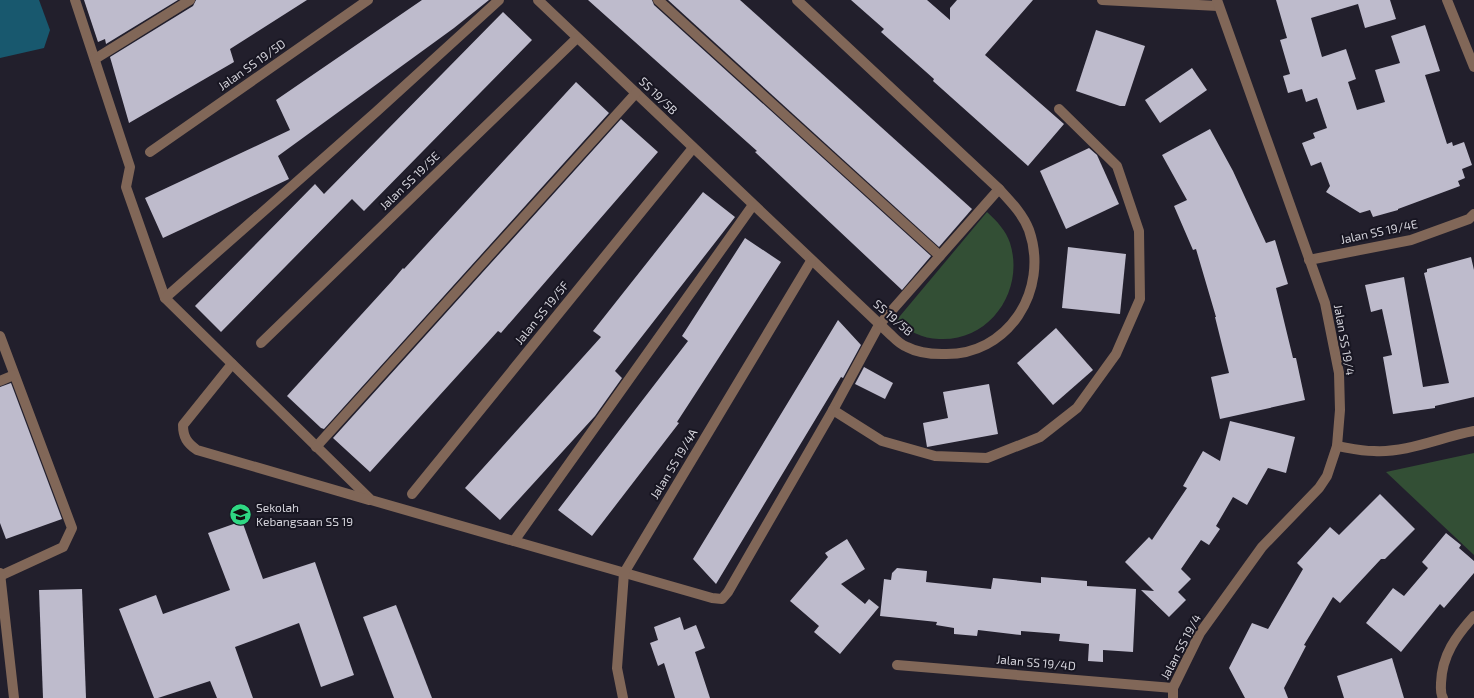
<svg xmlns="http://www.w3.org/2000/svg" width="1474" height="698" viewBox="0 0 1474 698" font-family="'Exo 2',sans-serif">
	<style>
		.green { fill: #334f35 }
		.water { fill: #18586e }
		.building { fill: #bebbcc }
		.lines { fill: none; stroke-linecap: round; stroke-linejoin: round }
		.minor { stroke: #816758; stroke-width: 10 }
		.labels { text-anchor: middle; stroke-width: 4; stroke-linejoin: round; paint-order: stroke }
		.street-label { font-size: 12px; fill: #d3d2da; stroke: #181622 }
		.poi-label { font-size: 12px; fill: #d3d2da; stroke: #181622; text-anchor: start }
	</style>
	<rect width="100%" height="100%" fill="#221f2c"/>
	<g class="green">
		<path d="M987,212c10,9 19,19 23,31 15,47 -20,99 -71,96 -17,0 -30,-9 -44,-17z"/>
		<polygon points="1474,453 1474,555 1386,472"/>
	</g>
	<polygon class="water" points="0,0 39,0 50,30 44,48 0,58"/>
	<g class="building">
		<polygon points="84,0 178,0 106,44 105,39 98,42"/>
		<polygon points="196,0 307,0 230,49 234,62 129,123 110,57 193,6"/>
		<polygon points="422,0 489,0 454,28 278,156 289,179 163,238 145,198 290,130 276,100"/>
		<polygon points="588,0 652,0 654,5 931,256 902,290 755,152 757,151"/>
		<polygon points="668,0 740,0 972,209 939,247"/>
		<polygon points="851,0 927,0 950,20 950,8 957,0 1033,0 985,55 1064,124 1028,166 933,81 934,79 881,32 884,29"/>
		<polygon points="1276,0 1390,0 1396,19 1365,28 1358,4 1311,18 1322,57 1346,49 1356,79 1348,82 1357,110 1385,102 1375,70 1400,63 1391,36 1425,25 1440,71 1425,75 1447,144 1452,142 1453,146 1464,142 1472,165 1462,169 1465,178 1458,181 1460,186 1398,209 1398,210 1373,217 1370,210 1360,213 1326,192 1330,186 1321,162 1311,166 1302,143 1315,138 1313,133 1327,128 1317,98 1306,102 1302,89 1288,93 1283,76 1290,74 1280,40 1287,38"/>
		<polygon points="503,12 532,40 364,211 352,199 221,332 195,306 315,184 324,194"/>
		<polygon points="1096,30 1145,46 1125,106 1120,106 1076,91"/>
		<polygon points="1192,68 1207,90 1160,123 1145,100"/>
		<polygon points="576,82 609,113 324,429 321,428 287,396 392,281 403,268 404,269"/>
		<polygon points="621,119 658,152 501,333 498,331 370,472 333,438"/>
		<polygon points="1210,129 1233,171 1266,243 1275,240 1288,284 1276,288 1293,358 1296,358 1305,400 1220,419 1211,377 1229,373 1215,317 1216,317 1196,249 1193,250 1174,206 1187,200 1162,155"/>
		<polygon points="1089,148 1097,155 1119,204 1066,229 1040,171"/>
		<polygon points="703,192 735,217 615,371 622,378 595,416 500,520 465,488 601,337 593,331"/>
		<polygon points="745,238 781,262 677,422 679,423 592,536 558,510 688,341 682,336"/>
		<polygon points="1068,247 1126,254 1120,314 1062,308"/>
		<polygon points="1471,257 1474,270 1474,397 1435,406 1435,408 1393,414 1383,357 1392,355 1382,309 1371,312 1365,285 1404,277 1423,387 1449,383 1424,273 1427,272 1427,269"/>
		<polygon points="838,320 861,345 843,378 841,377 716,584 693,559"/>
		<polygon points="1056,328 1093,370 1053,405 1017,363"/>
		<polygon points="864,367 893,383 885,399 855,384"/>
		<polygon points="11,383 62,519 6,539 0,523 0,387"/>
		<polygon points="989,384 998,434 927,447 923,423 948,418 943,392"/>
		<polygon points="1230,421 1295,437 1286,473 1268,468 1247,505 1233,497 1216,526 1220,529 1209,545 1201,540 1181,569 1191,579 1178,592 1186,600 1169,617 1141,590 1154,591 1125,562 1149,537 1152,540 1187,488 1183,486 1203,451 1220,461"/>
		<polygon points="1380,494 1415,529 1385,559 1381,559 1340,603 1333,597 1304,645 1306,646 1284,688 1288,698 1245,698 1229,668 1252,623 1268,629 1303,569 1297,563 1330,527 1339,535"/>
		<polygon points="242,521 263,579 315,562 354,675 321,687 299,623 235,647 253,698 217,698 210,681 158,698 154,698 119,609 156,595 163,614 230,590 208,533"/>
		<polygon points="1446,533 1461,545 1459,548 1474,561 1474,573 1444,608 1440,604 1401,652 1366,623 1393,588 1404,596 1428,568 1422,562"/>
		<polygon points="847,539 865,569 841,584 865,604 869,599 879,607 840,654 814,632 819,626 790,601 828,557 825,553"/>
		<polygon points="897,568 927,571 926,582 991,589 993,578 1041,583 1041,577 1087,581 1087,586 1136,589 1133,652 1103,650 1103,662 1088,661 1089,644 1059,641 1060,634 1021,631 1021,635 978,630 977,636 954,634 954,628 936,625 937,622 880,616 884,579 891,580 892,573"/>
		<polygon points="82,589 86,698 43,698 39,590"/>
		<polygon points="396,605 432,698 394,698 363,617"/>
		<polygon points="680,617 684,630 696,625 705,648 695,652 710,698 675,698 664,663 658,666 650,643 658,640 654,627"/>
		<polygon points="1392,658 1404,698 1344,698 1337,676"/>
	</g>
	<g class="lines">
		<g class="minor">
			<polyline points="75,0 130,167 126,187 165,298 371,500 712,598 722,599 728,592 833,410 879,325 999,189"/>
			<path d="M538,0l354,336c4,4 9,9 15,11 11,6 23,7 35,7 66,3 108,-64 87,-124 -6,-16 -19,-29 -30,-41l-202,-189"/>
			<polyline points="658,0 940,256"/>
			<polyline points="1102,0 1218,6"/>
			<polyline points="1447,0 1474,67"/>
			<polyline points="95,59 190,0"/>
			<polyline points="150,152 368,0"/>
			<polyline points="1309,260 1411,240 1469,219 1474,214"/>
			<polyline points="165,298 376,112 499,0"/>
			<polyline points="0,336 72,528 63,547 0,576"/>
			<polyline points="261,343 577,38"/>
			<path d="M232,364l-49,61c0,12 4,18 14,25l172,50"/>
			<polyline points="0,381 14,375"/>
			<polyline points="833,410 882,441 935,456 987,458 1040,437 1077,408 1116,354 1140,299 1139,231 1117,166 1059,109"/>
			<path d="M1337,446c12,2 24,5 37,5 33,2 67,-14 100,-20"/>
			<polyline points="316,447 636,93"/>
			<polyline points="412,494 693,148"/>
			<polyline points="514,541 753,205"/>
			<polyline points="0,573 14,698"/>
			<polyline points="897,665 1173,688"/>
			<polyline points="623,698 617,668 624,573 811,261"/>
			<polyline points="1173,698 1173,688 1200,633 1262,547 1319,488 1327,476 1337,446 1340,410 1339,373 1325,303 1217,0"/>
			<path d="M1443,698c-3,-5 -2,-9 -2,-15 1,-28 15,-47 33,-67"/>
		</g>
	</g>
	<defs>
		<symbol id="school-disc" viewBox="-11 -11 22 22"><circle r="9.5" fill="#2fd883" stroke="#181622"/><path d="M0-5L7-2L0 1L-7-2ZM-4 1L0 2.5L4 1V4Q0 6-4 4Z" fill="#111"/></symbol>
	</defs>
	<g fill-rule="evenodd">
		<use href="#school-disc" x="228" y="502" width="25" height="25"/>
	</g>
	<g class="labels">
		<g class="street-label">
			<text transform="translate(252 65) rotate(-35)" y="4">Jalan SS 19/5D</text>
			<text transform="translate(658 96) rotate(44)" y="4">SS 19/5B</text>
			<text transform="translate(410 181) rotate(-44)" y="4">Jalan SS 19/5E</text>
			<text transform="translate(1379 232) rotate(-12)" y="4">Jalan SS 19/4E</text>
			<text transform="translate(542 313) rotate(-51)" y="4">Jalan SS 19/5F</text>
			<text transform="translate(893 318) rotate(41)" y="4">SS 19/5B</text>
			<text transform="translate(1344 340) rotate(80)" y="4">Jalan SS 19/4</text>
			<text transform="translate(674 464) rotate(-59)" y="4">Jalan SS 19/4A</text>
			<text transform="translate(1181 647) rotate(-62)" y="4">Jalan SS 19/4</text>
			<text transform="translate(1036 663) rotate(5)" y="4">Jalan SS 19/4D</text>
		</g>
		<g class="poi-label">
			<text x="256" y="512">Sekolah<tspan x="256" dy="14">Kebangsaan SS 19</tspan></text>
		</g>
	</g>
</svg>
